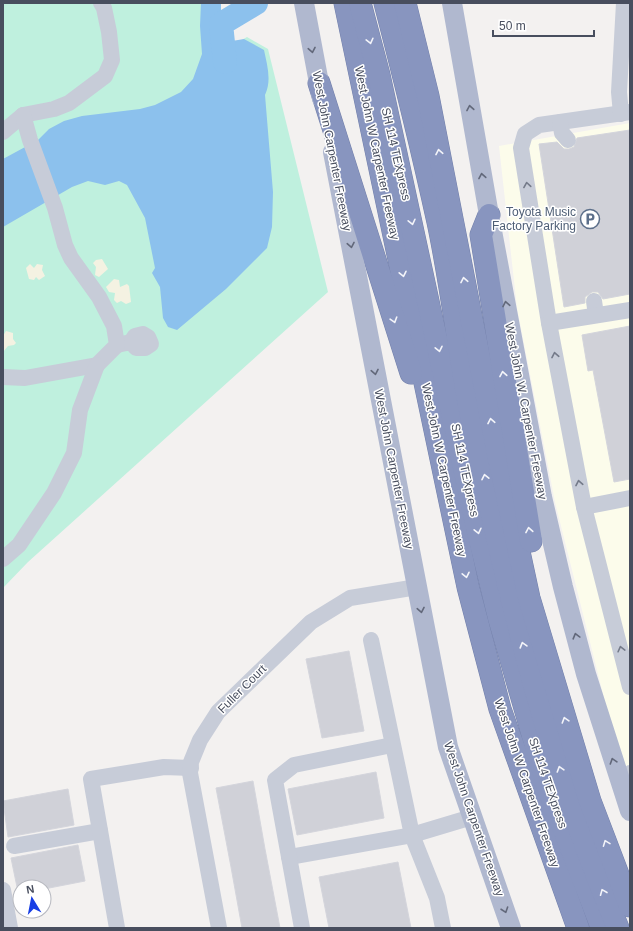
<svg xmlns="http://www.w3.org/2000/svg" width="633" height="931" viewBox="0 0 633 931" font-family="Arial,sans-serif">
	<style>
		.commercial { fill: #fcfceb }
		.green { fill: #bff0de }
		.sand { fill: #f4f2e2 }
		.water { fill: #8cc1ed }
		.lines { fill: none; stroke-linecap: round; stroke-linejoin: round }
		.river { stroke: #8cc1ed; stroke-width: 24 }
		.building { fill: #d0d1d8; stroke: #d4d5dc }
		.highway-casing { stroke: #7380ab; stroke-width: 23 }
		.minor { stroke: #c7ccd8; stroke-width: 16 }
		.major { stroke: #b0b8cf; stroke-width: 20 }
		.highway { stroke: #8895bf; stroke-width: 22 }
		.oneway { stroke: #f3f4f9 }
		.oneway2 { stroke: #62687a }
		.oneway3 { stroke: #747a89 }
		.labels { text-anchor: middle; stroke-width: 3; stroke-linejoin: round; paint-order: stroke }
		.street-label { font-size: 12px; fill: #484e5e; stroke: #fff }
		.service-label { font-size: 12px; fill: #4e5e75; stroke: #fff; text-anchor: end }
	</style>
	<rect width="100%" height="100%" fill="#f3f1f0"/>
	<polygon class="commercial" points="630,123 630,779 607,710 555,502 517,308 499,146"/>
	<polygon class="green" points="3,3 221,3 221,29 226,37 238,42 247,37 268,49 328,292 28,562 3,588"/>
	<g class="sand">
		<polygon points="102,259 108,269 99,277 95,275 96,267 93,263 96,260"/>
		<polygon points="30,264 34,268 37,264 43,265 42,270 45,276 39,280 36,277 34,280 29,279 26,268"/>
		<polygon points="114,279 119,280 120,287 127,284 129,286 131,302 126,304 121,301 117,303 114,300 115,293 109,292 106,287"/>
		<polygon points="6,331 13,333 13,339 16,343 14,345 8,346 3,352 3,336"/>
	</g>
	<path class="water" d="M201,3h20v26l2,6 9,6 12,-2 20,11c3,15 8,30 1,45l8,97 -1,35 -5,21 -41,41 -49,41 -9,-3 -5,-9 -3,-31 -8,-14 3,-5 -10,-50 -18,-33 -8,-4 -14,4 -17,-4 -16,6 -69,40v-68l35,-19 11,-11 15,-8 18,-5 58,-7 15,-4 26,-13 12,-13 9,-25 -2,-28z"/>
	<g class="lines">
		<polyline class="river" points="225,62 221,24 256,3"/>
	</g>
	<g class="building">
		<polygon points="630,130 630,294 603,299 598,292 592,292 585,297 585,303 564,307 539,144 557,142 564,149 569,149 574,147 577,138"/>
		<polygon points="630,326 630,479 614,482 593,370 588,371 582,335"/>
		<polygon points="349,651 364,731 322,738 306,659"/>
		<polygon points="376,772 384,818 297,835 288,789"/>
		<polygon points="253,781 265,849 280,928 242,928 231,867 216,788"/>
		<polygon points="68,789 74,825 8,837 3,801"/>
		<polygon points="78,845 85,881 44,889 44,887 17,887 11,858"/>
		<polygon points="398,862 411,928 329,928 319,877"/>
	</g>
	<g class="lines">
		<defs>
			<g id="highway">
				<polyline points="345,3 468,587 500,709 578,928"/>
				<polyline points="360,3 379,75 478,532 499,618 548,788 602,928"/>
				<path d="M385,3c19,73 37,146 53,219 14,66 21,133 34,199 35,172 77,345 146,507"/>
				<polyline points="405,3 428,96 499,459 529,598 590,801 630,906"/>
				<polyline points="319,83 411,373"/>
				<polyline points="489,215 481,235 531,541"/>
			</g>
		</defs>
		<use href="#highway" class="highway-casing"/>
		<g class="minor">
			<polyline points="630,112 539,125 525,134 521,148 549,323 584,507 630,687"/>
			<polyline points="621,114 619,92 624,3"/>
			<polyline points="560,122 562,133 568,140"/>
			<polyline points="3,132 23,115 54,109 69,103 105,76 112,60 109,32 104,8 101,3"/>
			<polyline points="594,301 596,315"/>
			<polyline points="549,323 630,310"/>
			<polyline points="117,345 131,342 135,336 143,334 148,337 151,344 145,348 136,348 131,342"/>
			<polyline points="3,377 25,378 97,365 117,345 114,326 99,297 71,258 65,245 55,208 30,140 23,115"/>
			<polyline points="584,507 630,498"/>
			<polyline points="3,559 19,545 54,493 74,453 80,410 97,365"/>
			<polyline points="371,640 412,835 472,817"/>
			<polyline points="625,795 630,773"/>
			<polyline points="14,846 100,831"/>
			<polyline points="289,857 412,835 437,898 443,928"/>
			<polyline points="3,890 10,928"/>
			<polyline points="117,928 91,779 164,767 191,768"/>
			<polyline points="219,928 190,773 191,762 200,740 218,712 311,622 350,598 417,587"/>
			<polyline points="302,928 275,780 294,765 392,745"/>
		</g>
		<g class="major">
			<polyline points="304,3 322,99"/>
			<polyline points="452,3 489,215 542,497 563,587 586,674 630,811"/>
			<polyline points="333,152 448,747 511,928"/>
		</g>
		<use href="#highway" class="highway"/>
	</g>
	<defs><path id="oneway-chevron" d="M-2-3.5L2.5 0L-2 3.5" fill="none" stroke-width="1.6" stroke-linecap="round" stroke-linejoin="round"/></defs>
	<g class="oneway">
		<use href="#oneway-chevron" transform="translate(370 41) rotate(76)"/>
		<use href="#oneway-chevron" transform="translate(439 152) rotate(-101)"/>
		<use href="#oneway-chevron" transform="translate(412 222) rotate(77)"/>
		<use href="#oneway-chevron" transform="translate(403 274) rotate(78)"/>
		<use href="#oneway-chevron" transform="translate(464 280) rotate(-101)"/>
		<use href="#oneway-chevron" transform="translate(394 320) rotate(73)"/>
		<use href="#oneway-chevron" transform="translate(439 349) rotate(78)"/>
		<use href="#oneway-chevron" transform="translate(503 374) rotate(-100)"/>
		<use href="#oneway-chevron" transform="translate(491 421) rotate(-101)"/>
		<use href="#oneway-chevron" transform="translate(485 477) rotate(-102)"/>
		<use href="#oneway-chevron" transform="translate(529 530) rotate(-100)"/>
		<use href="#oneway-chevron" transform="translate(478 531) rotate(77)"/>
		<use href="#oneway-chevron" transform="translate(466 575) rotate(78)"/>
		<use href="#oneway-chevron" transform="translate(523 645) rotate(-106)"/>
		<use href="#oneway-chevron" transform="translate(565 720) rotate(-107)"/>
		<use href="#oneway-chevron" transform="translate(560 769) rotate(-107)"/>
		<use href="#oneway-chevron" transform="translate(606 843) rotate(-111)"/>
		<use href="#oneway-chevron" transform="translate(603 892) rotate(-112)"/>
	</g>
	<g class="oneway2">
		<use href="#oneway-chevron" transform="translate(312 50) rotate(79)"/>
		<use href="#oneway-chevron" transform="translate(470 108) rotate(-100)"/>
		<use href="#oneway-chevron" transform="translate(482 176) rotate(-100)"/>
		<use href="#oneway-chevron" transform="translate(351 245) rotate(79)"/>
		<use href="#oneway-chevron" transform="translate(506 304) rotate(-101)"/>
		<use href="#oneway-chevron" transform="translate(375 372) rotate(79)"/>
		<use href="#oneway-chevron" transform="translate(421 610) rotate(79)"/>
		<use href="#oneway-chevron" transform="translate(576 636) rotate(-105)"/>
		<use href="#oneway-chevron" transform="translate(613 761) rotate(-108)"/>
		<use href="#oneway-chevron" transform="translate(505 910) rotate(71)"/>
	</g>
	<g class="oneway3">
		<use href="#oneway-chevron" transform="translate(527 185) rotate(-99)"/>
		<use href="#oneway-chevron" transform="translate(555 355) rotate(-101)"/>
		<use href="#oneway-chevron" transform="translate(579 483) rotate(-101)"/>
		<use href="#oneway-chevron" transform="translate(621 649) rotate(-104)"/>
	</g>
	<defs>
		<symbol id="parking-ring" viewBox="-11 -11 22 22"><circle r="9.5" fill="#fff" stroke="#5c6f8a" stroke-width="1.5"/><path d="M-3.5-5.5H1a3.5 3.5 0 0 1 0 7H-1V5.5H-3.5ZM-1-3.4V-.6H.8a1.4 1.4 0 0 0 0-2.8Z" fill="#5c6f8a"/></symbol>
	</defs>
	<g fill-rule="evenodd">
		<use href="#parking-ring" x="579" y="208" width="22" height="22"/>
	</g>
	<g class="labels">
		<g class="street-label">
			<text transform="translate(332 151) rotate(79)" y="4">West John Carpenter Freeway</text>
			<text transform="translate(377 153) rotate(78)" y="4">West John W Carpenter Freeway</text>
			<text transform="translate(396 154) rotate(77)" y="4">SH 114 TEXpress</text>
			<text transform="translate(526 411) rotate(79)" y="4">West John W. Carpenter Freeway</text>
			<text transform="translate(394 469) rotate(79)" y="4">West John Carpenter Freeway</text>
			<text transform="translate(444 470) rotate(78)" y="4">West John W Carpenter Freeway</text>
			<text transform="translate(465 470) rotate(78)" y="4">SH 114 TEXpress</text>
			<text transform="translate(242 689) rotate(-45)" y="4">Fuller Court</text>
			<text transform="translate(527 783) rotate(71)" y="4">West John W Carpenter Freeway</text>
			<text transform="translate(548 783) rotate(71)" y="4">SH 114 TEXpress</text>
			<text transform="translate(474 819) rotate(71)" y="4">West John Carpenter Freeway</text>
		</g>
		<g class="service-label">
			<text x="576" y="216">Toyota Music<tspan x="576" dy="14">Factory Parking</tspan></text>
		</g>
	</g>
	<rect width="633" height="931" fill="none" stroke="#484e5e" stroke-width="8"/>
	<g transform="translate(32 899) rotate(350)"><circle r="19" fill="#ffffff" stroke="#b6b8bf"/>
	<path d="M0-3L7 15L0 10L-7 15Z" fill="#183ee5"/>
	<text y="-6" font-size="11" font-weight="bold" text-anchor="middle" fill="#484e5e">N</text>
	</g>
	<path d="M493 30v6h101v-6" fill="none" stroke="#484e5e" stroke-width="2"/>
	<text x="499" y="30" font-size="12" fill="#484e5e" stroke="#ffffff" stroke-width="3" paint-order="stroke">50 m</text>
</svg>
